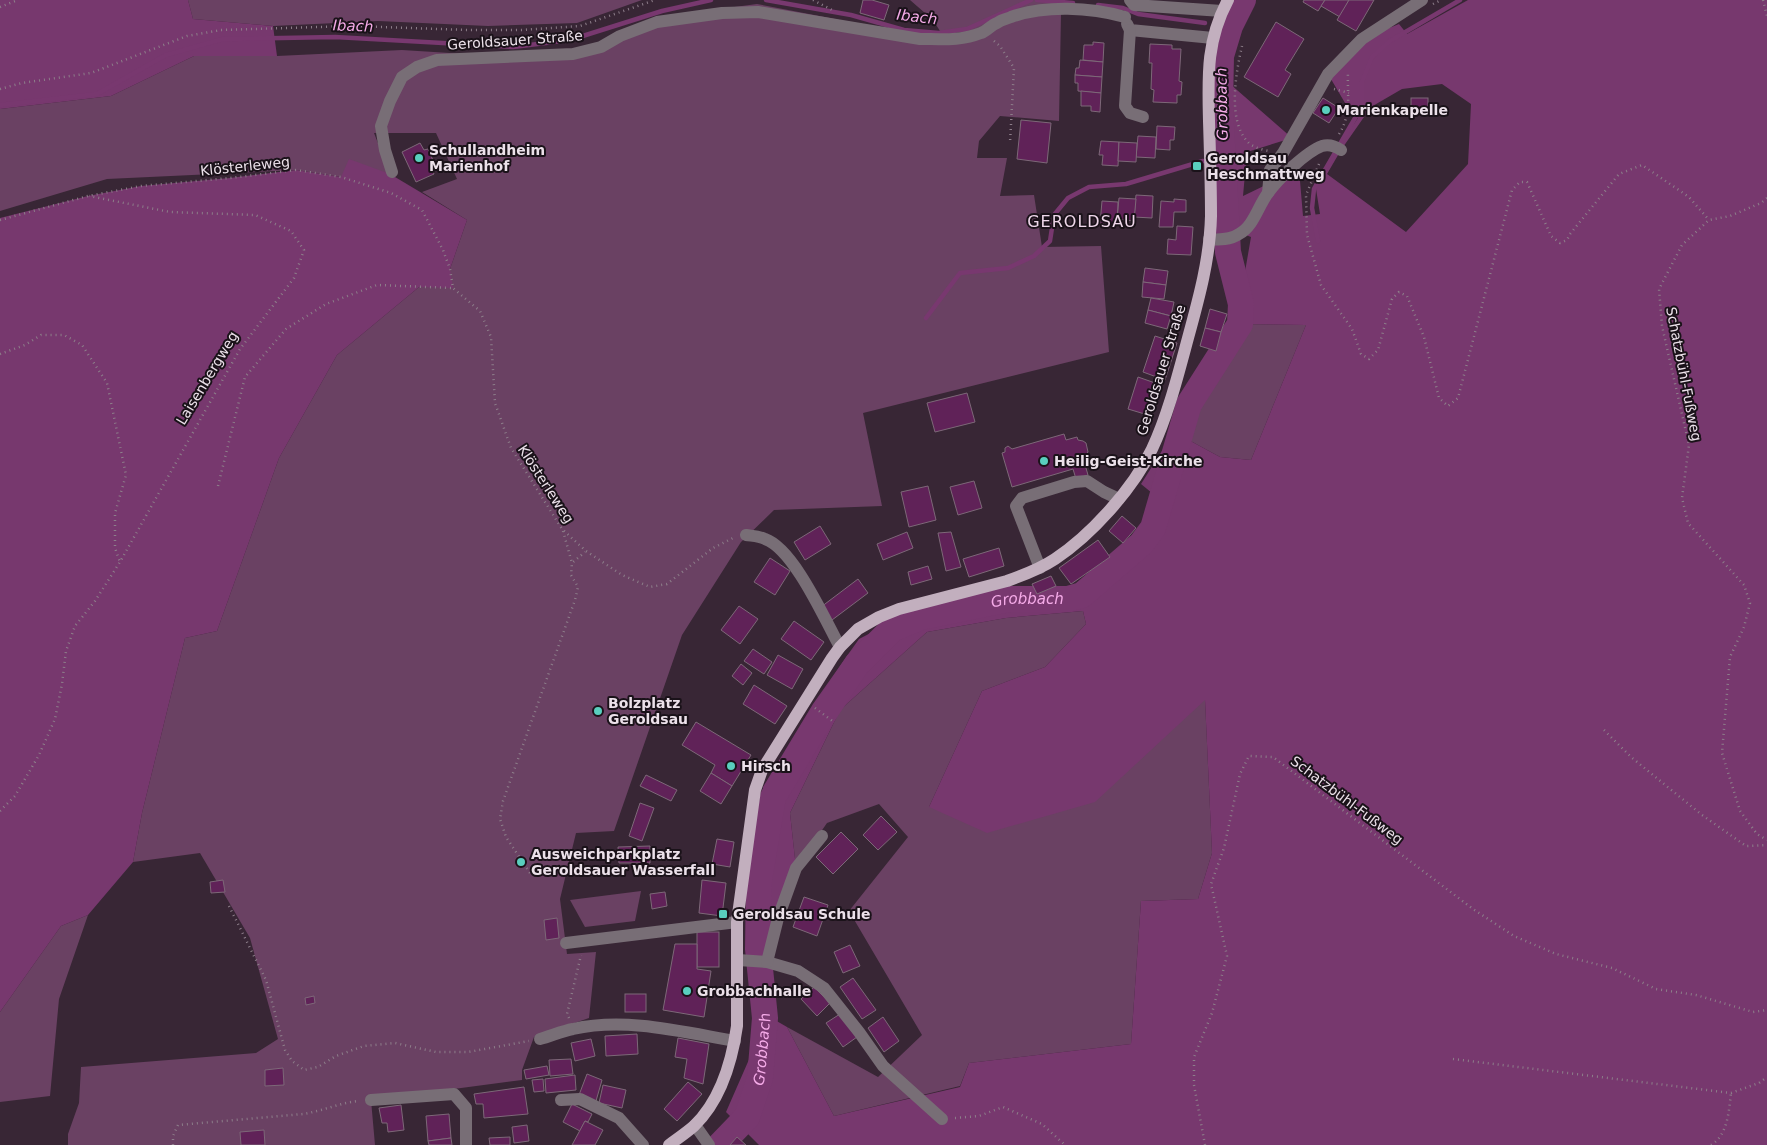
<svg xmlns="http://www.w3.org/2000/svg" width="1767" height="1145" viewBox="0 0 1767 1145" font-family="'DejaVu Sans',sans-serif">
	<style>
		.green { fill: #6a4163 }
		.forest { fill: #77386e; fill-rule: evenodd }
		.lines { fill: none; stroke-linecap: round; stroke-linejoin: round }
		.stream { stroke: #78386f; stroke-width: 4.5 }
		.river { stroke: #78386f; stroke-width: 26 }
		.building { fill: #602258; stroke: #7d6878 }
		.path { stroke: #8d7e8a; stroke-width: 2.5; stroke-dasharray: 1 4; stroke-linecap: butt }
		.minor { stroke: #786e76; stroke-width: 12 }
		.major { stroke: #c2afbe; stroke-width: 12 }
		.poi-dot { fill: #59cebe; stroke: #1a1219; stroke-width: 2 }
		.labels { text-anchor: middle; stroke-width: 4; stroke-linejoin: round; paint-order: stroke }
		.street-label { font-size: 14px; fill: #ece1ea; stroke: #1a1219 }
		.poi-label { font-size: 14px; font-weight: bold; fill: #ece1ea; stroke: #1a1219; text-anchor: start }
		.water-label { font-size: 15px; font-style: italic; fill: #f5abe8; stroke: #1a1219 }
		.quarter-label { font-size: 16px; letter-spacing: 1px; fill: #efd7ea; stroke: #1a1219 }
	</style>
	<rect width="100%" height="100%" fill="#382635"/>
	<g class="green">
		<polygon points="188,0 642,0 577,23 488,26 378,21 273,26 193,19"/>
		<polygon points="910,0 1054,0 1061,13 1059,121 1000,116 979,141 977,158 1007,158 1000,196 1034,195 1042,247 1101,246 1109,352 863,413 882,506 774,510 741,542 682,635 614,831 576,833 560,899 567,954 596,952 589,1018 534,1037 522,1070 522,1080 371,1100 375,1145 68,1145 68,1134 79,1103 81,1067 256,1053 278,1039 250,938 200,853 133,862 142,813 185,638 217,631 279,458 337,355 419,287 450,269 467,220 422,192 457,179 436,133 374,133 390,174 341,177 296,170 107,179 0,211 0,109 111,96 194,56 277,56 402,50 565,60 674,15 757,4 835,19 920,39 981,33 940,31 933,20"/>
		<polygon points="1236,324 1306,325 1251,460 1220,457 1174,432 1189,394"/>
		<polygon points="1083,611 1086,624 1045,667 982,691 929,807 1205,699 1212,853 1198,899 1141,901 1131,1044 969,1063 960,1086 834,1116 787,1027 878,1077 922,1035 849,911 908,837 879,804 827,823 796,868 790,813 840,710 927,632 1006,618"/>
		<polygon points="641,891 635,921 585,927 570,900"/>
		<polygon points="88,915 59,999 50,1096 0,1102 0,1012 61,926"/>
	</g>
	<g class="forest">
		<polygon points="0,0 188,0 193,19 273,26 277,56 194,56 111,96 0,109"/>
		<path d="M1468,0h299v1145h-1008l-33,-33 42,-96 19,11 47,89 126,-29 9,-24 162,-19 10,-143 57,-2 14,-46 -7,-153 -110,102 -108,31 -58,-26 53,-116 63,-24 41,-43 -3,-13 -77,7 -79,14 -87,78 -50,103 6,55 -18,50 -16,-4 7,-75 -6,-52 50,-83 46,-65 37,-19 118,-27 26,3 38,-5 69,-61 11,-32 -17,-14 33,-52 46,25 31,3 55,-135 -70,-1 15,-87 -33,-13 -4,-154 78,68 -45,14 -4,44 56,-27 4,47 17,-2 -4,-25 24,-45 18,-26 -10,-10 -20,-34 34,-35 37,-15 8,10zM1442,84l29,20 -3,60 -62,68 -79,-58 14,-24 30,-43 31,-18z"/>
		<polygon points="349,159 390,174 467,220 450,269 453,288 419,287 337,355 279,458 217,631 185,638 142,813 133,862 88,915 61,926 0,1012 0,218 88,196 141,186 230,178 296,170 341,177"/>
	</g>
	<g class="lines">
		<g class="stream">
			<polyline points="766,0 851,15 904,30 939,33 967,29 1031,0"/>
			<polyline points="1037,0 1073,3"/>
			<polyline points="1098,5 1123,8 1138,14 1205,23"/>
			<polyline points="0,105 97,94 166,55 223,39 335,37 513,47 570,40 662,11 711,0"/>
			<polyline points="1216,160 1224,158"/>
			<polyline points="1318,241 1312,208 1314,189 1358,113 1362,105 1362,82 1372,57 1390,41 1460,0"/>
			<polyline points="926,318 960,273 1008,268 1034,256 1050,241 1054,215 1068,198 1089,187 1126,184 1203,161"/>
		</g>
		<path class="river" id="s1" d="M720,1145l27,-28 13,-39 5,-60 -7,-69 1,-69 14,-83 42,-70 42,-63 35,-35 29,-12 88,-18h59l14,-4 59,-51 12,-16 36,-124 51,-80 1,-20 -13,-52 -8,-144 1,-52 9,-30 13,-26"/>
	</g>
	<g class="building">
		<polygon points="863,0 872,0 889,5 884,20 860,13"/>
		<polygon points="1304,0 1325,0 1318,11 1303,2"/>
		<polygon points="1325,0 1349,0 1340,17 1321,6"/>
		<polygon points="1349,0 1374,0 1356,31 1337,20"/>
		<polygon points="1276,22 1304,39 1285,70 1291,74 1278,97 1244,77"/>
		<polygon points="1093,42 1104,43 1103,62 1083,60 1084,45 1093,45"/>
		<polygon points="1150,44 1172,45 1172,49 1181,49 1179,81 1182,82 1181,95 1177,95 1177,103 1153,102 1154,90 1151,89 1152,63 1149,63"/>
		<polygon points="1080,60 1103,62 1102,77 1075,75 1076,68 1079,68"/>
		<polygon points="1075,75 1102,77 1101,93 1078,91 1078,83 1075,83"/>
		<polygon points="1081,91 1101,93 1100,112 1091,111 1091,106 1081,106"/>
		<polygon points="1323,98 1339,108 1329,123 1313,113"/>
		<rect x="1411" y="98" width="17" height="14"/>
		<polygon points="1021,120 1051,123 1047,163 1017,159"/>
		<polygon points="1157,126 1175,127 1174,140 1170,140 1170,150 1156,149"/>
		<polygon points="1138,136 1156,137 1155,158 1136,157"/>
		<polygon points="1101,141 1119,142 1118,166 1102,165 1103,155 1099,155"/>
		<polygon points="1119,142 1137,143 1136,162 1118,161"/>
		<polygon points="420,143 424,150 428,149 435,165 431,167 434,174 416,182 402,152"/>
		<polygon points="1136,195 1153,196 1152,218 1134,217"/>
		<polygon points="1119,198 1136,199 1134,221 1117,219"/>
		<polygon points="1174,199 1186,200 1186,212 1174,212 1173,227 1159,227 1161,201 1174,202"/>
		<polygon points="1102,201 1118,202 1117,225 1100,224"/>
		<polygon points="1177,226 1193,227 1191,255 1167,254 1168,239 1176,240"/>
		<polygon points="1145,268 1168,271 1166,285 1143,282"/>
		<polygon points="1143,282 1166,285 1164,299 1142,297"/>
		<polygon points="1151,298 1174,302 1171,316 1148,310"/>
		<polygon points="1210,309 1227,314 1221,332 1205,328"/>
		<polygon points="1148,310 1171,316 1167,329 1145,323"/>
		<polygon points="1205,328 1221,332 1216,351 1200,346"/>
		<polygon points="1155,336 1177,343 1165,380 1143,372"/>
		<polygon points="1138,377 1158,384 1148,415 1128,409"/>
		<polygon points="967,393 975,422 935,432 927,403"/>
		<polygon points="1064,434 1066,440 1077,437 1078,440 1083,441 1086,443 1088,452 1083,458 1088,475 1076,479 1073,469 1012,487 1002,453 1005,452 1005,448 1008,446 1012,449"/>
		<polygon points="974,481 982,508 958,515 950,487"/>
		<polygon points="928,486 936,520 909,527 901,492"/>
		<polygon points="1122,516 1136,528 1123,543 1109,531"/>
		<polygon points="820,526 831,544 805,560 794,542"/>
		<polygon points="907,532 913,548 883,560 877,544"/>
		<polygon points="951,532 961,567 946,571 938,533"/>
		<polygon points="1098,540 1110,557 1071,584 1059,568"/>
		<polygon points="999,548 1004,566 969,577 963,559"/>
		<polygon points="770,558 790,571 775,595 754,582"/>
		<polygon points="928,566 932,579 911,585 908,572"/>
		<polygon points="1051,576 1056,586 1037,594 1032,584"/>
		<polygon points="858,579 868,593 832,620 821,607"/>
		<polygon points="739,606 758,619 740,644 721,630"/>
		<polygon points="794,621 824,642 811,660 781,639"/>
		<polygon points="753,649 772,662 764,674 744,661"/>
		<polygon points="778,655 803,669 792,689 767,675"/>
		<polygon points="741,664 752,673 743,685 732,676"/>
		<polygon points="754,685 787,706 775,724 743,704"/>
		<polygon points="696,722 751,755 732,786 711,773 715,765 682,745"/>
		<polygon points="711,773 732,786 721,804 700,791"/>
		<polygon points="646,775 677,790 671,801 640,786"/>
		<polygon points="640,803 654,808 642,841 629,836"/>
		<polygon points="881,816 897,832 878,850 863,835"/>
		<polygon points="841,832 858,849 833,874 816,857"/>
		<polygon points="717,839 734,842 730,867 712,864"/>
		<polygon points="650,846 650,863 619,863 618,847"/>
		<polygon points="223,880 225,892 211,893 210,882"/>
		<polygon points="702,880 726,883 722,916 699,913"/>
		<polygon points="665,892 667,906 652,909 650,894"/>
		<polygon points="804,897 828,905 817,936 793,927"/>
		<polygon points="557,918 559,938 546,940 544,920"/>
		<rect x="697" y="932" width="22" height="35"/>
		<polygon points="675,944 697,944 697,969 711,971 704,1017 663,1010"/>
		<polygon points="850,945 860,966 843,973 834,952"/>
		<polygon points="853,978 876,1010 862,1019 840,987"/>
		<polygon points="814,987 830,1003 817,1016 801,999"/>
		<rect x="625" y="994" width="21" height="18"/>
		<polygon points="314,996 315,1003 306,1005 305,998"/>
		<polygon points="840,1014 857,1037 843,1047 826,1023"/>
		<polygon points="883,1017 899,1041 884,1052 868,1028"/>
		<polygon points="637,1034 638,1054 606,1056 605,1036"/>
		<polygon points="678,1038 709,1044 703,1084 684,1078 687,1059 675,1057"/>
		<polygon points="591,1039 595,1056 575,1061 571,1043"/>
		<polygon points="571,1059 573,1074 550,1076 549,1060"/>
		<polygon points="547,1066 549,1075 526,1079 524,1070"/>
		<polygon points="283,1068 284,1085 265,1086 265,1070"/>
		<polygon points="587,1074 602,1080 596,1101 579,1095"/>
		<polygon points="575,1075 576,1090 546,1093 545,1079"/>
		<polygon points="543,1079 544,1091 534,1092 532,1080"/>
		<polygon points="688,1082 702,1094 677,1121 664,1109"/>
		<polygon points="603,1085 626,1090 622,1108 599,1103"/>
		<polygon points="524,1087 528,1114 484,1118 483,1104 476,1104 474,1094"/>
		<polygon points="572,1104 592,1114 588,1122 585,1121 580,1131 563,1122"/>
		<polygon points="401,1105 404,1130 388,1132 387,1123 382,1123 379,1108"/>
		<polygon points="449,1114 451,1138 428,1141 426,1116"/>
		<polygon points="585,1121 603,1130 595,1145 572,1145"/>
		<polygon points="527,1125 529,1141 514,1143 512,1127"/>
		<polygon points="264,1130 265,1145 241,1145 240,1132"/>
		<polygon points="510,1137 510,1145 490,1145 489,1138"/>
		<polygon points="737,1137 746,1145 730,1145"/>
		<polygon points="451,1138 452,1145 429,1145 428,1141"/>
	</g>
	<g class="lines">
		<g class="path">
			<polyline points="813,0 834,11"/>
			<polyline points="1763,0 1767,16"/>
			<polyline points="1433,4 1441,0"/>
			<polyline points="0,7 18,0"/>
			<polyline points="994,41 1000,46 1014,68 1010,143"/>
			<path d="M1242,46c-6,26 -15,75 6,96 4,5 15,8 21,9"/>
			<polyline points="0,89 22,83 91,73 187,36 221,30 352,26 468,30 521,30 580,26 655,0"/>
			<polyline points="1334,89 1349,93"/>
			<path d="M1339,134c13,-20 8,-40 9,-62"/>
			<polyline points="1319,164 1306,195 1307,235 1321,285 1352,329 1361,354 1369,359 1378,350 1392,299 1399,292 1407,296 1424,337 1439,398 1448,406 1458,398 1512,190 1520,182 1527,182 1551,236 1560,243 1567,240 1570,234 1619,174 1642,165 1689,197 1709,220"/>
			<polyline points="1767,198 1761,203 1730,216 1709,220 1682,245 1659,289 1662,326 1689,445 1682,498 1688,523 1744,585 1750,603 1744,627 1730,657 1722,753 1740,811 1757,834 1767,840"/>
			<polyline points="0,220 88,196 141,186 230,178 296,170 341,177 391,193 422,210 443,250 450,269 453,288 480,311 491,337 495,403 511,448 562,529 586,551 622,575 650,587 667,584 713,548 735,537"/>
			<polyline points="0,354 25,345 41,335 64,335 82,345 107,383 126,475 115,513 115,548 120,562"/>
			<polyline points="218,486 245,377 286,329 326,304 377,285 453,288"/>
			<polyline points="563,531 572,563"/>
			<polyline points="815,708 835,723"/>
			<polyline points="1604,730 1631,757 1702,815 1746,846 1767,845"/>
			<polyline points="0,811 15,796 39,755 55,719 62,684 66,651 75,626 95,601 120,562 240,349 294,278 304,250 291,231 255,215 170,212 89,196"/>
			<polyline points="530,873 506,837 500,819 503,801 575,600 578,587 571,575 572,563 585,552"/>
			<polyline points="229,906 266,980 285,1050 292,1061 304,1070 318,1067 336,1056 364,1046 395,1043 436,1052 468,1052 529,1041"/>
			<polyline points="569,1018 567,1014 581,955"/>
			<polyline points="1453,1059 1731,1093 1759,1083 1767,1077"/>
			<polyline points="955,1118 979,1116 1003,1107 1042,1124 1065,1145"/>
			<path d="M173,1145v-9l5,-11 125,-11c19,-3 37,-11 55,-13"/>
			<polyline points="1205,1145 1194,1085 1194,1057 1212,1013 1227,956 1211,884 1224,848 1240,774 1249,756 1273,757 1473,909 1514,936 1556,954 1612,968 1656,989 1696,995 1753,1012 1767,1010"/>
			<path d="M1711,1145c17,-10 18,-35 20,-52"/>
		</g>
		<g class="minor">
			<polyline points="1130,0 1134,5 1222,11"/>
			<polyline points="1127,24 1130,30 1213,38"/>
			<polyline points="1130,30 1125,106 1130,113 1143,117"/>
			<path d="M392,172l-7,-22 -4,-24 9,-25 12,-24 15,-10 20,-7 136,-6 28,-7 19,-11 37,-14 65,-9 36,-1 162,27c21,0 41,2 61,-6 6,-2 10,-8 16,-10 4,-3 9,-4 14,-6 34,-12 79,-10 114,0"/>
			<polyline points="1268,193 1270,170 1283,153 1328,74 1362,39 1422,0"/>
			<path d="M1209,239c11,1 21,1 30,-5 15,-8 19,-28 29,-41 10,-14 38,-41 54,-47 7,-2 13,0 19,4"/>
			<path d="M746,535c6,1 13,1 19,4 29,10 60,81 75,108"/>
			<polyline points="1040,568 1016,506 1022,498 1074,482 1087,481 1104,492 1119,499"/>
			<polyline points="566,943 737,922"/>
			<polyline points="738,960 767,962 798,971 824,988 859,1032 883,1066 942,1119"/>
			<polyline points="767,962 778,918 796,868 822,836"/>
			<path d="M540,1039c11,-3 22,-8 33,-10 53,-12 110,3 162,12"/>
			<polyline points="371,1100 454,1094 466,1108 466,1145"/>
			<polyline points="561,1100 580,1099 619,1118 643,1145"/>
			<polyline points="695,1125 709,1145"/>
		</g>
		<path class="major" d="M669,1145c8,-6 17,-12 25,-19 26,-25 38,-65 43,-100v-104l18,-132 7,-20 70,-112 8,-11 18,-18 21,-12 20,-8 108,-28c17,-6 33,-12 48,-22 36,-24 78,-70 97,-110 16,-34 26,-74 36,-111 11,-40 22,-80 23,-122 0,-32 -1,-63 -2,-95 -1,-44 -3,-80 19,-121"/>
	</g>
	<g class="poi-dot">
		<circle cx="1326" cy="110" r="5"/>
		<circle cx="419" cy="158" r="5"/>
		<rect x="1192" y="161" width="10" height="10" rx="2.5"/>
		<circle cx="1044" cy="461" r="5"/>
		<circle cx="598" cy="711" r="5"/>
		<circle cx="731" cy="766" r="5"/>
		<circle cx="521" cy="862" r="5"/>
		<rect x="718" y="909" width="10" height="10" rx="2.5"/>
		<circle cx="687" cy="991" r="5"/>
	</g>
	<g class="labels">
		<g class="street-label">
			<text transform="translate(515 40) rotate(-4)" y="5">Geroldsauer Straße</text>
			<text transform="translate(245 166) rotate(-6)" y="5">Klösterleweg</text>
			<text transform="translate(1161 370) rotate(-73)" y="5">Geroldsauer Straße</text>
			<text transform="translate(1684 374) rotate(79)" y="5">Schatzbühl-Fußweg</text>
			<text transform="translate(207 378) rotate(-59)" y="5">Laisenbergweg</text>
			<text transform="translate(546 484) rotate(57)" y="5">Klösterleweg</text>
			<text transform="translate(1347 800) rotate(37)" y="5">Schatzbühl-Fußweg</text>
		</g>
		<g class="poi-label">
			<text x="1336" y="115">Marienkapelle</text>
			<text x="429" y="155">Schullandheim<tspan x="429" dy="16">Marienhof</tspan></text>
			<text x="1207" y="163">Geroldsau<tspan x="1207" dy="16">Heschmattweg</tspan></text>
			<text x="1054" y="466">Heilig-Geist-Kirche</text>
			<text x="608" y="708">Bolzplatz<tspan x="608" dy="16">Geroldsau</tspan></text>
			<text x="741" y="771">Hirsch</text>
			<text x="531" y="859">Ausweichparkplatz<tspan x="531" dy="16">Geroldsauer Wasserfall</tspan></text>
			<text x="733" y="919">Geroldsau Schule</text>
			<text x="697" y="996">Grobbachhalle</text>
		</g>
		<g class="water-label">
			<text transform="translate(917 17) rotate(7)" y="5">Ibach</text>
			<text transform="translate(353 26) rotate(2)" y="5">Ibach</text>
			<text transform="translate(1222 104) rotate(-91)" y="5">Grobbach</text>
			<text dy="5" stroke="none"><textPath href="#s1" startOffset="709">Grobbach</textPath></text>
			<text dy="5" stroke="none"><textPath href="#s1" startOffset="109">Grobbach</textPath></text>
		</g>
		<g class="quarter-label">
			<text x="1082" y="227">GEROLDSAU</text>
		</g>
	</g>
</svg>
